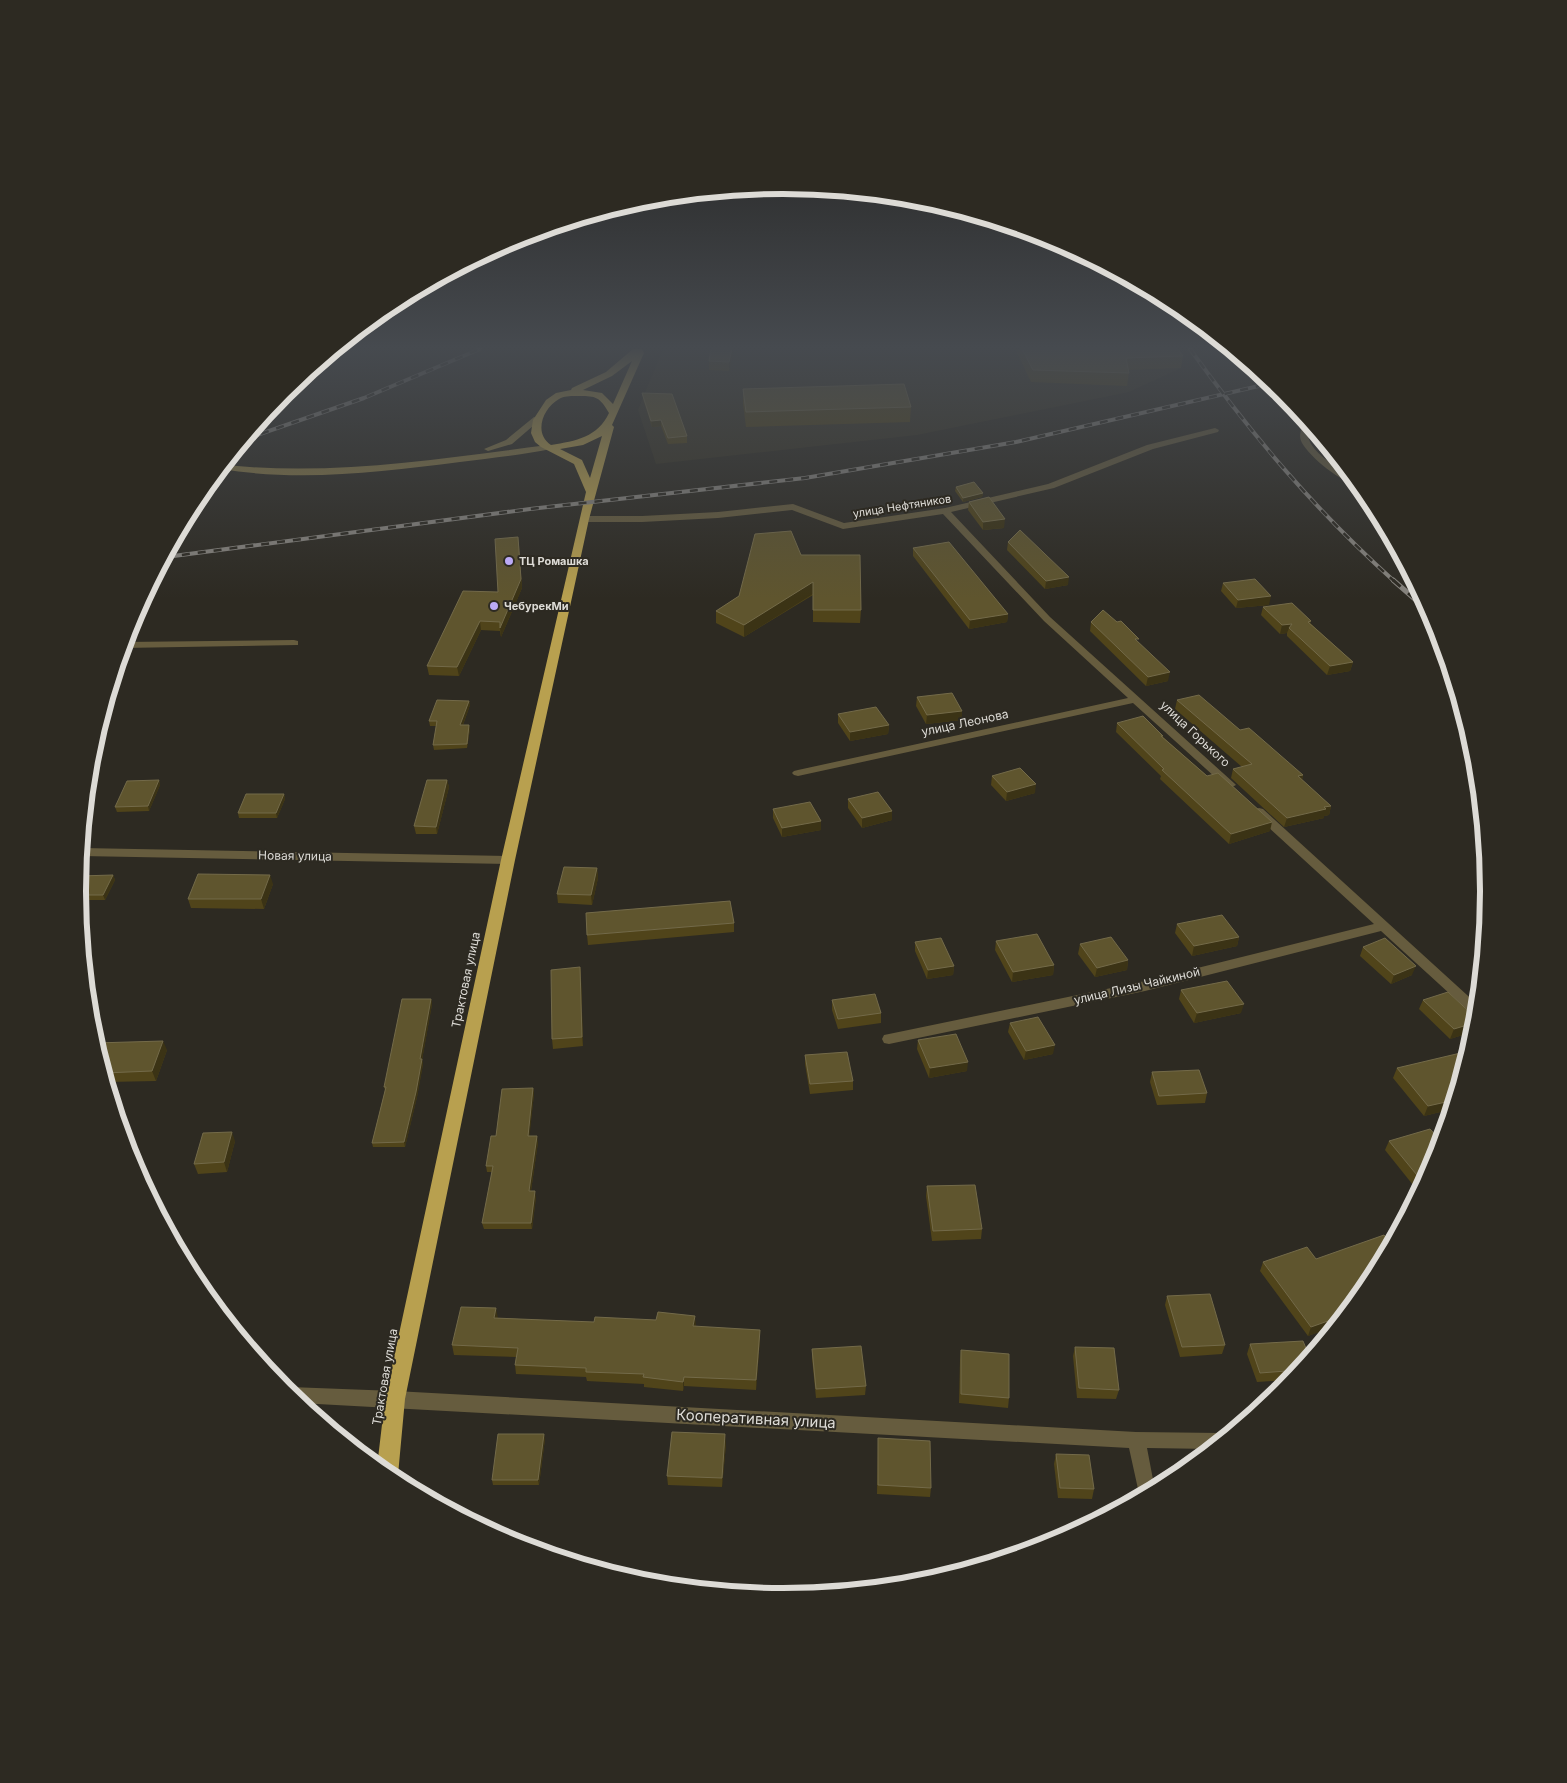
<svg xmlns="http://www.w3.org/2000/svg" width="1567" height="1783" viewBox="0 0 1567 1783" font-family="Inter,sans-serif">
	<style>
		.built { fill: #373325 }
		.lines { fill: none; stroke-linecap: round; stroke-linejoin: round }
		.street { fill: #665c3e; fill-rule: evenodd }
		.secondary { fill: #877846; fill-rule: evenodd }
		.highway { fill: #b8a04f; fill-rule: evenodd }
		.rail-far1-casing { stroke: #87847e; stroke-width: 4 }
		.rail-casing { stroke: #87847e; stroke-width: 5 }
		.rail-far1 { stroke: #2d2a22; stroke-width: 2.5; stroke-dasharray: 8; stroke-linecap: butt }
		.rail { stroke: #2d2a22; stroke-width: 3; stroke-dasharray: 10; stroke-linecap: butt }
		.wall { fill: #50441a }
		.shaded-wall { fill: #3b3315 }
		.building { fill: #5f552e; stroke: #736a49 }
		.poi-dot { fill: #bbaaf6; stroke: #2d2a22; stroke-width: 2 }
		.labels { text-anchor: middle; stroke-width: 4; stroke-linejoin: round; paint-order: stroke }
		.far-street-label { font-size: 11px; fill: #dddbd6; stroke: #2d2a22 }
		.far-poi-label { font-size: 11px; font-weight: bold; fill: #dddbd6; stroke: #2d2a22; text-anchor: start }
		.street-label { font-size: 12px; fill: #dddbd6; stroke: #2d2a22 }
		.near-street-label { font-size: 15px; fill: #dddbd6; stroke: #2d2a22 }
		.rim { fill: none; stroke: #dddbd6; stroke-width: 6 }
	</style>
	<rect width="100%" height="100%" fill="#2d2a22"/>
	<polygon class="built" points="663,349 1167,349 1181,368 1129,392 917,435 656,464 638,410"/>
	<g class="lines">
		<g class="street">
			<path d="M1305,421l5,5c-12,24 36,44 48,58 -16,0 -48,-27 -56,-41 -4,-7 -1,-15 3,-22z"/>
			<polygon points="1215,428 1219,430 1218,432 1153,449 1054,488 951,512 1050,617 1234,783 1236,785 1230,788 1226,787 1133,703 798,776 794,775 792,773 794,771 798,770 1128,698 1044,621 943,514 843,529 792,510 718,518 642,522 584,522 580,519 584,516 642,516 718,512 793,504 844,523 945,508 1048,484 1147,445"/>
			<polygon points="294,640 298,641 298,645 123,648 125,642"/>
			<polygon points="1259,808 1263,809 1478,1005 1477,1017 1473,1015 1381,931 1145,991 889,1044 884,1043 882,1039 884,1035 889,1034 1145,981 1374,924 1255,815 1253,812 1255,809"/>
			<polygon points="82,848 508,856 514,860 508,864 81,856"/>
			<polygon points="290,1387 395,1391 1136,1432 1221,1433 1228,1436 1212,1449 1147,1448 1155,1490 1140,1498 1129,1448 299,1403 284,1390"/>
		</g>
		<g class="secondary">
			<polygon points="534,417 541,419 512,444 488,451 484,449 506,440"/>
			<path d="M548,445h3v4c-29,6 -61,9 -91,13 -78,10 -160,20 -239,7l4,-4c110,11 214,-6 323,-20z"/>
		</g>
		<path class="highway" d="M633,349h9l2,4 -32,72 2,2 -25,92 -74,341 -110,539 -7,76 -3,6 -18,-14 8,-68 116,-539 85,-368 -12,-28 -33,-17 -6,-5 -4,-9 2,-13 13,-20 10,-7 15,-3 1,-2 34,-16zM632,361l-19,43 -11,-11 -19,-3 29,-14zM575,396c19,0 24,-1 34,17 -11,24 -33,28 -58,32 -18,-12 -8,-37 8,-46 5,-3 11,-3 16,-3zM602,436l-12,42 -8,-18 -22,-11 23,-4z"/>
		<defs>
			<g id="rail-far1">
				<path d="M1190,349c63,87 124,160 204,232"/>
				<polyline points="246,439 364,398 480,349"/>
				<polyline points="166,557 530,509 805,478 1016,442 1272,383"/>
			</g>
			<polyline id="rail" points="1393,580 1432,614"/>
		</defs>
		<use href="#rail-far1" class="rail-far1-casing"/>
		<use href="#rail" class="rail-casing"/>
		<use href="#rail-far1" class="rail-far1"/>
		<use href="#rail" class="rail"/>
	</g>
	<g class="wall">
		<polygon points="711,349 734,349 729,371 709,370 709,361"/>
		<polygon points="1015,349 1178,349 1183,356 1181,368 1128,370 1129,373 1127,386 1031,382"/>
		<polygon points="743,389 911,407 910,422 746,427 743,404"/>
		<polygon points="642,393 687,436 687,443 668,444 661,426 652,427 643,399"/>
		<polygon points="956,487 983,493 982,497 963,502 955,491"/>
		<polygon points="969,502 1004,528 983,530 968,510"/>
		<polygon points="1008,542 1068,585 1045,589 1007,550"/>
		<polygon points="519,545 522,588 501,637 500,631 481,630 459,676 429,675 427,666 498,592"/>
		<polygon points="913,548 1008,614 1007,622 969,629 913,556"/>
		<polygon points="801,555 861,610 860,623 813,622 813,595 744,637 716,623 716,611"/>
		<polygon points="1223,583 1269,605 1236,608 1221,591"/>
		<polygon points="1263,607 1311,621 1310,623 1353,662 1350,671 1327,675 1287,636 1287,633 1280,634 1261,615"/>
		<polygon points="1091,622 1138,643 1168,681 1146,686 1090,631"/>
		<polygon points="917,697 962,711 962,720 926,724 916,706"/>
		<polygon points="1177,700 1240,730 1303,775 1302,780 1331,806 1329,815 1324,816 1324,818 1284,827 1231,778 1233,769 1242,767 1175,709"/>
		<polygon points="469,701 470,705 463,725 470,729 467,748 434,750 433,745 436,726 430,726 429,721"/>
		<polygon points="838,714 889,725 888,734 850,741 838,723"/>
		<polygon points="1117,723 1163,736 1163,737 1270,831 1229,844 1160,779 1161,776 1116,732"/>
		<polygon points="992,776 1035,793 1006,801 991,785"/>
		<polygon points="159,780 160,785 149,811 117,812 115,807"/>
		<polygon points="447,780 449,787 437,834 416,834 414,826"/>
		<polygon points="284,794 285,799 277,818 239,818 238,813"/>
		<polygon points="848,799 892,811 892,820 862,828 848,808"/>
		<polygon points="773,809 821,821 821,830 782,837 773,818"/>
		<polygon points="597,868 598,878 592,905 558,903 557,894"/>
		<polygon points="113,875 115,880 105,900 78,900 78,891"/>
		<polygon points="273,884 264,909 191,908 188,899"/>
		<polygon points="734,923 734,932 588,945 587,935"/>
		<polygon points="1177,924 1239,937 1237,946 1192,956 1175,933"/>
		<polygon points="996,941 1054,965 1053,975 1012,982 995,950"/>
		<polygon points="915,942 954,966 953,975 927,979 915,951"/>
		<polygon points="1080,944 1128,960 1127,970 1095,977 1078,954"/>
		<polygon points="1363,947 1412,975 1391,984 1360,956"/>
		<polygon points="580,967 581,977 583,1046 553,1049 552,1039"/>
		<polygon points="1181,990 1241,1013 1194,1023 1179,999"/>
		<polygon points="431,999 432,1004 422,1060 423,1064 417,1097 405,1147 373,1147 372,1143 385,1090 384,1087"/>
		<polygon points="832,1000 881,1013 881,1023 838,1029 832,1010"/>
		<polygon points="1423,1000 1475,1031 1450,1039 1419,1009"/>
		<polygon points="1010,1023 1053,1054 1024,1060 1008,1032"/>
		<polygon points="918,1040 967,1071 929,1078 917,1049"/>
		<polygon points="95,1043 167,1050 156,1081 107,1082"/>
		<polygon points="1469,1052 1452,1109 1424,1116 1393,1078 1397,1068"/>
		<polygon points="805,1055 853,1081 853,1090 810,1094 805,1064"/>
		<polygon points="1152,1072 1207,1093 1205,1103 1157,1105 1150,1082"/>
		<polygon points="533,1088 534,1094 529,1136 538,1142 531,1191 536,1197 532,1229 484,1229 482,1223 492,1172 487,1172 486,1166 496,1136"/>
		<polygon points="235,1141 227,1172 198,1174 194,1164"/>
		<polygon points="1389,1141 1442,1142 1417,1190 1385,1150"/>
		<polygon points="927,1186 982,1229 981,1239 932,1241 926,1196"/>
		<polygon points="1316,1259 1370,1284 1335,1326 1308,1336 1260,1271 1263,1262"/>
		<polygon points="1167,1296 1225,1345 1222,1354 1180,1357 1165,1305"/>
		<polygon points="498,1318 760,1330 760,1339 756,1390 684,1386 683,1391 644,1387 644,1384 587,1381 586,1377 516,1374 515,1365 516,1357 454,1355 452,1345"/>
		<polygon points="1250,1344 1310,1358 1291,1380 1257,1382 1247,1354"/>
		<polygon points="1075,1347 1119,1390 1116,1399 1077,1398 1073,1356"/>
		<polygon points="812,1349 866,1386 865,1395 816,1398 812,1358"/>
		<polygon points="961,1350 1009,1398 1008,1408 959,1403 960,1360"/>
		<polygon points="878,1438 931,1488 930,1497 877,1494"/>
		<polygon points="545,1439 539,1485 493,1485 492,1480"/>
		<polygon points="726,1444 722,1487 668,1485 667,1476"/>
		<polygon points="1056,1454 1094,1489 1092,1499 1058,1498 1054,1464"/>
	</g>
	<g class="shaded-wall">
		<polygon points="732,349 734,349 729,371 729,362"/>
		<polygon points="661,420 661,426 652,427 651,421"/>
		<polygon points="983,493 982,497 963,502 963,498"/>
		<polygon points="1005,519 1004,528 983,530 983,522"/>
		<polygon points="518,537 522,588 501,637 500,628"/>
		<polygon points="1069,577 1068,585 1045,589 1046,581"/>
		<polygon points="813,582 813,594 744,637 744,625"/>
		<polygon points="1271,596 1269,605 1236,608 1238,600"/>
		<polygon points="1008,614 1007,622 969,629 970,620"/>
		<polygon points="480,621 481,630 459,676 457,667"/>
		<polygon points="1292,624 1289,628 1287,633 1280,634 1282,625"/>
		<polygon points="1353,662 1350,671 1327,675 1330,666"/>
		<polygon points="1170,672 1168,681 1146,686 1148,677"/>
		<polygon points="469,701 470,705 461,730 460,725"/>
		<polygon points="962,711 962,720 926,724 927,715"/>
		<polygon points="469,725 470,729 467,748 467,744"/>
		<polygon points="889,725 888,734 850,741 850,732"/>
		<polygon points="1303,775 1301,784 1298,776"/>
		<polygon points="159,780 160,785 149,811 148,806"/>
		<polygon points="447,780 449,787 437,834 436,827"/>
		<polygon points="1036,784 1035,793 1006,801 1007,792"/>
		<polygon points="284,794 285,799 277,818 276,813"/>
		<polygon points="1331,806 1329,815 1324,816 1324,818 1284,827 1287,818"/>
		<polygon points="892,811 892,820 862,828 862,818"/>
		<polygon points="821,821 821,830 782,837 782,828"/>
		<polygon points="1272,822 1270,831 1229,844 1231,834"/>
		<polygon points="597,868 598,878 592,905 591,895"/>
		<polygon points="113,875 115,880 105,900 103,895"/>
		<polygon points="270,875 273,884 264,909 261,899"/>
		<polygon points="1239,937 1237,946 1192,956 1194,946"/>
		<polygon points="1128,960 1127,970 1095,977 1097,968"/>
		<polygon points="1054,965 1053,975 1012,982 1013,972"/>
		<polygon points="954,966 953,975 927,979 928,970"/>
		<polygon points="1416,966 1412,975 1391,984 1394,975"/>
		<polygon points="580,967 581,977 583,1046 582,1037"/>
		<polygon points="431,999 432,1004 422,1060 423,1064 417,1097 405,1147 404,1142"/>
		<polygon points="1244,1004 1241,1013 1194,1023 1197,1013"/>
		<polygon points="1477,1022 1475,1031 1450,1039 1454,1029"/>
		<polygon points="163,1041 167,1050 156,1081 152,1071"/>
		<polygon points="1055,1045 1053,1054 1024,1060 1026,1051"/>
		<polygon points="968,1062 967,1071 929,1078 930,1068"/>
		<polygon points="533,1088 534,1094 529,1142 528,1136"/>
		<polygon points="1455,1100 1452,1109 1424,1116 1428,1106"/>
		<polygon points="232,1132 235,1141 227,1172 224,1162"/>
		<polygon points="537,1136 538,1142 530,1197 529,1191"/>
		<polygon points="1427,1178 1422,1188 1417,1190 1421,1180"/>
		<polygon points="535,1191 536,1197 532,1229 531,1223"/>
		<polygon points="496,1308 498,1318 494,1318"/>
		<polygon points="1345,1315 1335,1326 1308,1336 1311,1327"/>
		<polygon points="695,1316 696,1326 694,1336 693,1326"/>
		<polygon points="760,1330 760,1339 756,1390 756,1380"/>
		<polygon points="684,1377 684,1386 683,1391 683,1382"/>
		<polygon points="544,1434 545,1439 539,1485 538,1480"/>
		<polygon points="725,1434 726,1444 722,1487 722,1478"/>
	</g>
	<g class="building">
		<polygon points="711,349 732,349 729,362 709,361"/>
		<polygon points="1022,349 1178,349 1183,356 1126,358 1129,373 1033,370"/>
		<polygon points="904,384 911,407 746,412 743,389"/>
		<polygon points="642,393 672,394 687,436 668,438 661,420 651,421"/>
		<polygon points="974,482 983,493 963,498 956,487"/>
		<polygon points="989,497 1005,519 983,522 969,502"/>
		<polygon points="1020,530 1069,577 1046,581 1008,542"/>
		<polygon points="791,531 801,555 860,555 861,610 813,610 813,582 744,625 716,611 739,596 755,534"/>
		<polygon points="518,537 521,579 500,628 500,622 480,621 457,667 427,666 463,591 498,592 495,539"/>
		<polygon points="949,542 1008,614 970,620 913,548"/>
		<polygon points="1255,579 1271,596 1238,600 1223,583"/>
		<polygon points="1292,603 1311,621 1308,622 1353,662 1330,666 1289,628 1292,624 1282,625 1263,607"/>
		<polygon points="1103,610 1117,622 1121,621 1139,639 1135,639 1170,672 1148,677 1091,622"/>
		<polygon points="952,693 962,711 927,715 917,697"/>
		<polygon points="1199,695 1240,730 1249,728 1303,775 1298,776 1331,806 1324,807 1326,809 1287,818 1233,769 1252,764 1177,700"/>
		<polygon points="437,700 469,701 460,725 469,725 467,744 433,745 437,721 429,721"/>
		<polygon points="876,707 889,725 850,732 838,714"/>
		<polygon points="1143,716 1163,736 1161,736 1207,776 1218,773 1272,822 1231,834 1162,770 1164,769 1117,723"/>
		<polygon points="1020,768 1036,784 1007,792 992,776"/>
		<polygon points="159,780 148,806 115,807 127,781"/>
		<polygon points="427,780 447,780 436,827 414,826"/>
		<polygon points="878,792 892,811 862,818 848,799"/>
		<polygon points="246,794 284,794 276,813 238,813"/>
		<polygon points="810,802 821,821 782,828 773,809"/>
		<polygon points="564,867 597,868 591,895 557,894"/>
		<polygon points="198,874 270,875 261,899 188,899"/>
		<polygon points="113,875 103,895 78,895 79,876"/>
		<polygon points="730,901 734,923 587,935 586,913"/>
		<polygon points="1222,915 1239,937 1194,946 1177,924"/>
		<polygon points="1037,934 1054,965 1013,972 996,941"/>
		<polygon points="1111,937 1128,960 1097,968 1080,944"/>
		<polygon points="941,938 954,966 928,970 915,942"/>
		<polygon points="1385,938 1416,966 1394,975 1363,947"/>
		<polygon points="580,967 582,1037 552,1039 551,970"/>
		<polygon points="1227,981 1244,1004 1197,1013 1181,990"/>
		<polygon points="1448,992 1477,1019 1477,1022 1454,1029 1423,1000"/>
		<polygon points="875,994 881,1013 838,1019 832,1000"/>
		<polygon points="402,999 431,999 420,1059 422,1059 416,1092 404,1142 372,1143 386,1087 384,1087"/>
		<polygon points="1038,1017 1055,1045 1026,1051 1010,1023"/>
		<polygon points="956,1034 968,1062 930,1068 918,1040"/>
		<polygon points="163,1041 152,1071 104,1073 95,1043"/>
		<polygon points="1469,1051 1455,1100 1428,1106 1397,1068"/>
		<polygon points="847,1052 853,1081 810,1084 805,1055"/>
		<polygon points="1199,1070 1207,1093 1159,1096 1152,1072"/>
		<polygon points="533,1088 528,1136 537,1136 529,1191 535,1191 531,1223 482,1223 493,1166 486,1166 491,1136 496,1136 502,1089"/>
		<polygon points="1430,1129 1442,1142 1436,1162 1427,1178 1421,1180 1389,1141"/>
		<polygon points="232,1132 224,1162 194,1164 203,1133"/>
		<polygon points="975,1185 982,1229 933,1231 927,1186"/>
		<polygon points="1384,1235 1392,1244 1370,1284 1345,1315 1311,1327 1263,1262 1307,1247 1316,1259"/>
		<polygon points="1210,1294 1225,1345 1182,1347 1167,1296"/>
		<polygon points="461,1307 496,1308 494,1318 594,1322 595,1317 656,1320 658,1312 695,1316 693,1326 760,1330 756,1380 684,1377 683,1382 643,1377 644,1374 586,1372 586,1368 515,1365 518,1348 452,1345"/>
		<polygon points="1303,1341 1310,1358 1300,1370 1260,1373 1250,1344"/>
		<polygon points="861,1346 866,1386 816,1389 812,1349"/>
		<polygon points="1075,1347 1114,1348 1119,1390 1079,1388"/>
		<polygon points="961,1350 1009,1354 1009,1398 961,1394"/>
		<polygon points="672,1432 725,1434 722,1478 667,1476"/>
		<polygon points="498,1434 544,1434 538,1480 492,1480"/>
		<polygon points="878,1438 930,1441 931,1488 878,1485"/>
		<polygon points="1056,1454 1089,1455 1094,1489 1060,1488"/>
	</g>
	<linearGradient id="sky" x2="0" y2="1"><stop stop-color="#191713"/><stop offset="0.58" stop-color="#464a4f"/><stop offset="1" stop-color="#464a4f" stop-opacity="0"/></linearGradient>
	<rect width="1567" height="599" fill="url(#sky)"/>
	<g class="poi-dot">
		<circle cx="509" cy="561" r="5"/>
		<circle cx="494" cy="606" r="5"/>
	</g>
	<g class="labels">
		<g class="far-street-label">
			<text transform="translate(902 506) rotate(-9)" y="4">улица Нефтяников</text>
		</g>
		<g class="far-poi-label">
			<text x="519" y="565">ТЦ Ромашка</text>
			<text x="504" y="610">ЧебурекМи</text>
		</g>
		<g class="street-label">
			<text transform="translate(965 723) rotate(-12)" y="4">улица Леонова</text>
			<text transform="translate(1195 734) rotate(43)" y="4">улица Горького</text>
			<text transform="translate(295 856) rotate(1)" y="4">Новая улица</text>
			<text transform="translate(466 980) rotate(-78)" y="4">Трактовая улица</text>
			<text transform="translate(1137 986) rotate(-13)" y="4">улица Лизы Чайкиной</text>
			<text transform="translate(385 1377) rotate(-80)" y="4">Трактовая улица</text>
		</g>
		<g class="near-street-label">
			<text transform="translate(756 1419) rotate(3)" y="5">Кооперативная улица</text>
		</g>
	</g>
	<path d="M0 0H1567V1783H0ZM86 891a697 697 0 1 1 1394 0a697 697 0 1 1-1394 0Z" fill="#2d2a22" fill-rule="evenodd"/>
	<path class="rim" d="M86 891a697 697 0 1 1 1394 0a697 697 0 1 1-1394 0Z"/>
</svg>
